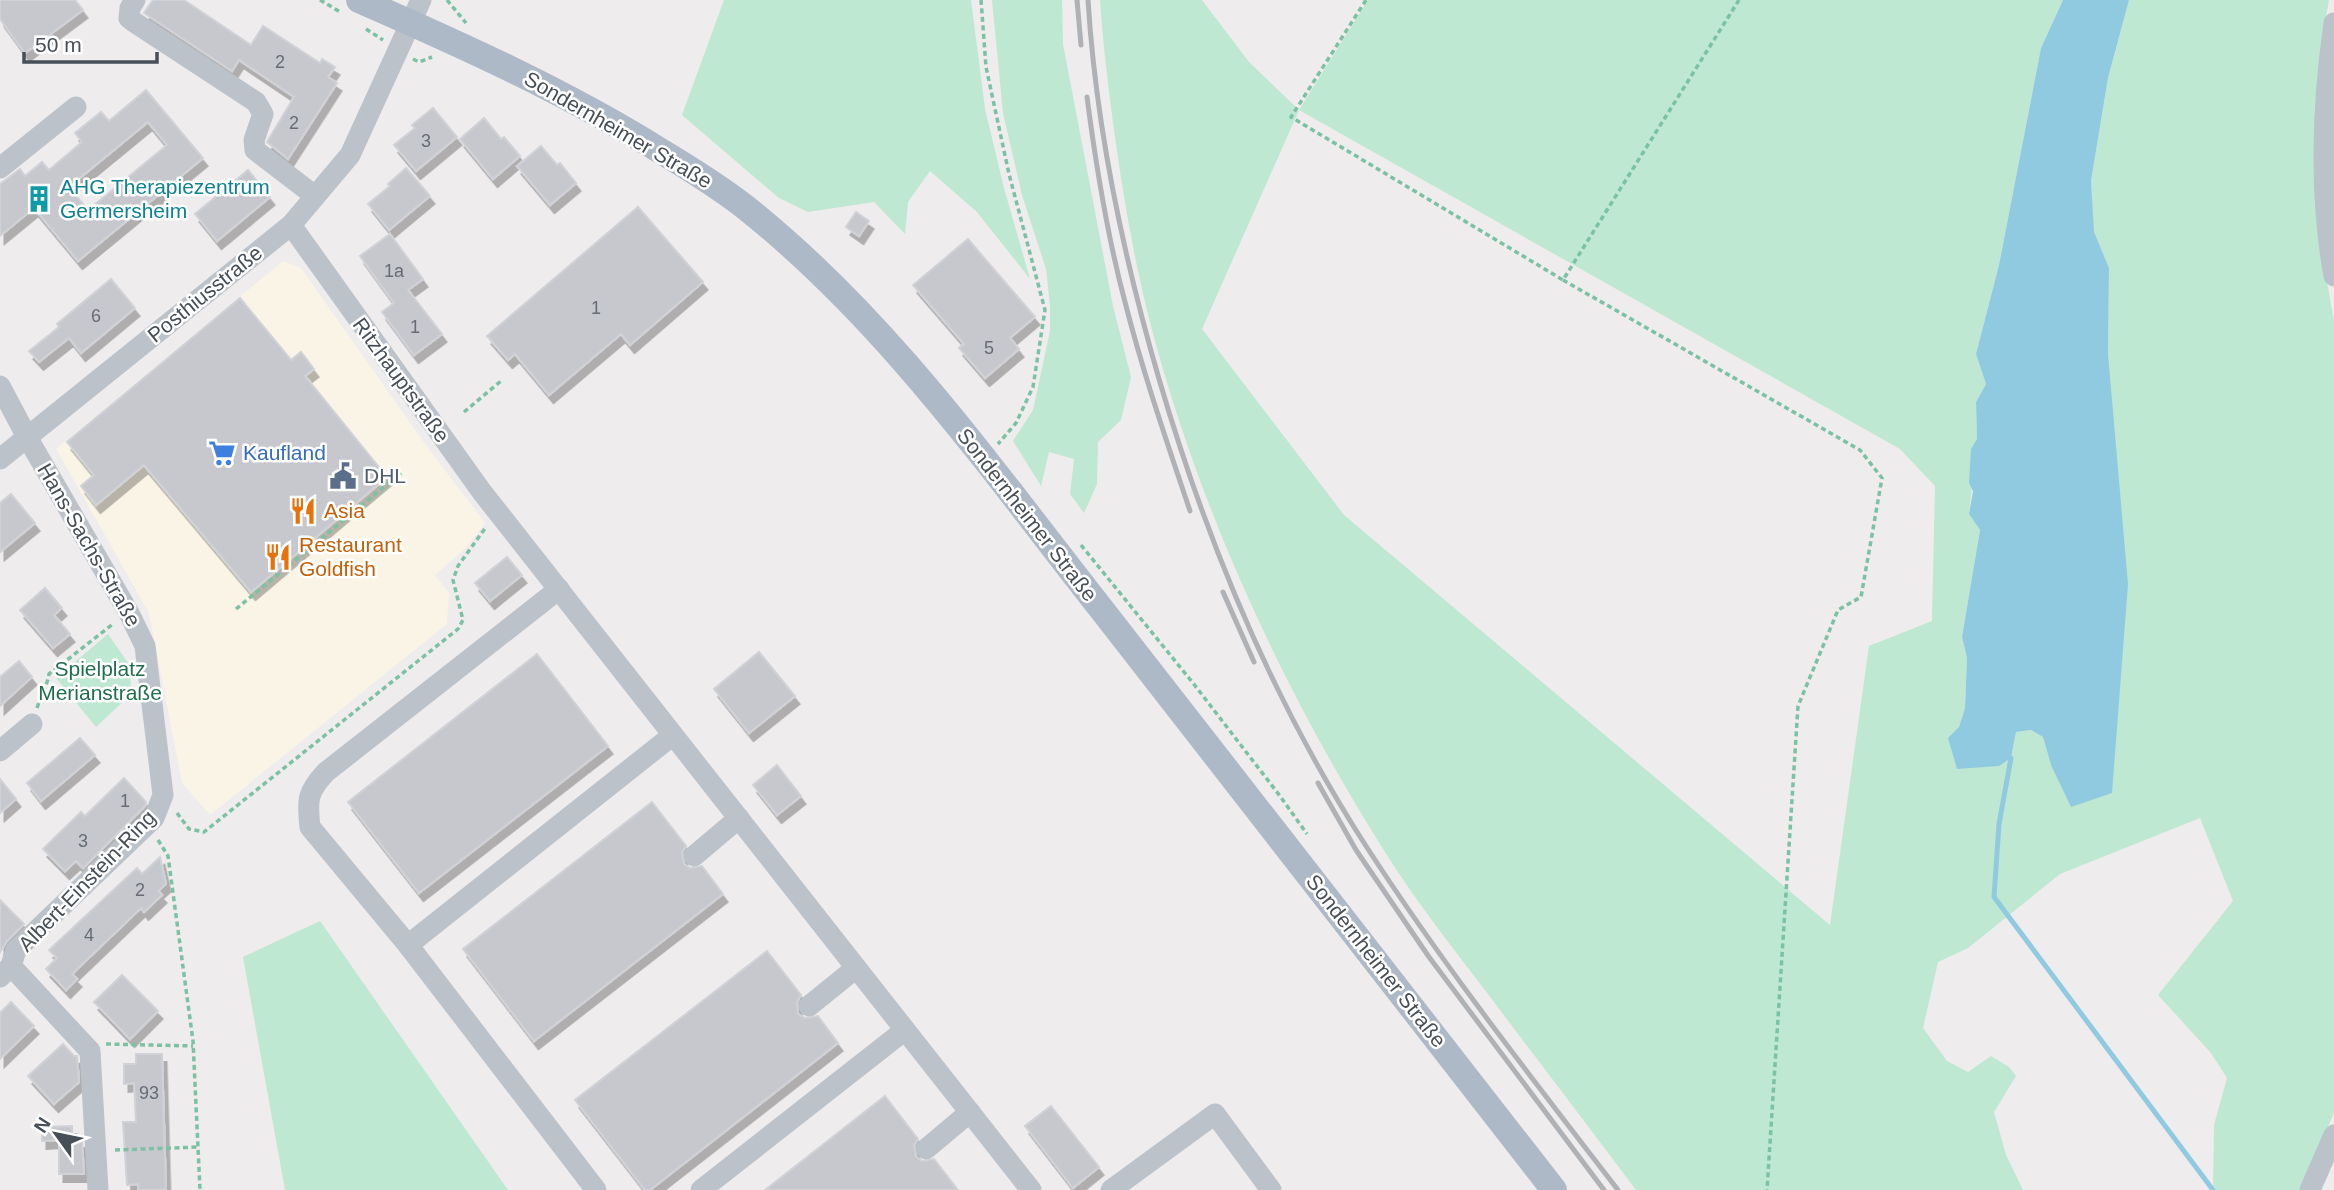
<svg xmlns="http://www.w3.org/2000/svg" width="2334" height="1190" viewBox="0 0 2334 1190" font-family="Helvetica,sans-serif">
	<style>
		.commercial { fill: #f9f4e6 }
		.green { fill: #bee8d1; fill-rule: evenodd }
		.water { fill: #90cae0 }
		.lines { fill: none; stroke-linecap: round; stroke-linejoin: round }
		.stream { stroke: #90cae0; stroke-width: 5 }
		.building { fill: #c7c8ce; stroke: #d0d2d7; stroke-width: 2; fill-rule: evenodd; filter: url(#shadow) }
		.path { stroke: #7bc1a3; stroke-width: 3.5; stroke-dasharray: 5 3.5; stroke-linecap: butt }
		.minor { stroke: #bcc2ca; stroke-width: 21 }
		.major { stroke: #aeb9c8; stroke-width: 26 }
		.rail { stroke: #afb1b5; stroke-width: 5 }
		.labels { text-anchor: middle; stroke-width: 5; stroke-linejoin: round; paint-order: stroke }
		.number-label { font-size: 18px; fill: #666c75 }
		.street-label { font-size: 21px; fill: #464e57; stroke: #fff }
		.culture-label { font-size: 21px; fill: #0d838f; stroke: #fff; text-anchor: start }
		.shop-label { font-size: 21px; fill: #366cbe; stroke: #fff; text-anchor: start }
		.service-label { font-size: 21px; fill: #4e5e75; stroke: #fff; text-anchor: start }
		.food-label { font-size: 21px; fill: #c56008; stroke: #fff; text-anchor: start }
		.park-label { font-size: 21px; fill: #216e4d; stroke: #fff }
	</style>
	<defs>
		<filter id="shadow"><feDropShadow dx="4.5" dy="8" stdDeviation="0" flood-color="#0004"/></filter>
	</defs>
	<rect width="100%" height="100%" fill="#eeecec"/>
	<polygon class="commercial" points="283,261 301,268 423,441 485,523 466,548 435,575 449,593 447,624 210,815 182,783 149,613 56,449"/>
	<g class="green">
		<polygon points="724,0 971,0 985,109 1004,188 1030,279 977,212 930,171 908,202 905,234 874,202 808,212 779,198 682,115"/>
		<polygon points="992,0 1062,0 1063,44 1113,306 1131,377 1121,420 1098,442 1097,484 1084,513 1070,494 1074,459 1049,452 1041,486 1013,441 1033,410 1050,331 1050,305 1046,269 1022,195 1003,113"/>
		<path d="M1100,0h102l47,62 50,48 69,-110h695l-22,48 -42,217 -23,89 10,30 -10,18 1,37 -8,75 11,16 -18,107 5,21 -2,50 -6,19 52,31 5,-26 15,-2 12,7 8,28 57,-411 1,-86 -16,-36 -2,-51 17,-103 21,-78h200l-3,17 -2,248 10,56v792l-34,77h-87l1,-65 13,-47 -16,-25 -53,-58 75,-94 -33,-83 -140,56 -92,74 -30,14 -15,66 24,33 21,11 23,-16 18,11 7,9 -22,36 12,43 17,35h-387c-48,-64 -97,-128 -145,-192 -36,-47 -74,-95 -106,-146 -101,-160 -184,-339 -233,-522 -20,-76 -32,-153 -42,-230 -4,-34 -8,-67 -10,-100zM1299,110l601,339 35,37 -3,135 -63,25 -39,279 -486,-410 -142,-186z"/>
		<polygon points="108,634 130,666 131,694 96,727 56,678"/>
		<polygon points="320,921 508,1190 285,1190 243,957"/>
	</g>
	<polygon class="water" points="2063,0 2129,0 2108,78 2091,181 2094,232 2109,268 2108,354 2128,584 2112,793 2071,807 2051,765 2043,737 2031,730 2016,732 2011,758 1999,766 1957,769 1948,738 1959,727 1965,708 1967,658 1962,637 1980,530 1969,514 1973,491 1969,483 1971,449 1977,439 1976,402 1986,384 1976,354 1999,265 2041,48"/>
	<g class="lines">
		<polyline class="stream" points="2011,758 1999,824 1994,897 2213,1190"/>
	</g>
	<g class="building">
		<polygon points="0,0 75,0 83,10 25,53 0,19"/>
		<polygon points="153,0 184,0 251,45 263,26 320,63 322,59 335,67 328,77 337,83 288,159 267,142 294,97 239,60 232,71 144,13"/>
		<path d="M146,90l57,68 -125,103 -44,-53 -34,28v-52l20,-15 5,7 17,-14 7,8 33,-28 -7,-9 26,-21 8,9zM148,122l19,23 -79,65 -19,-23z"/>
		<polygon points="433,108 457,137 416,171 394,145 415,128 412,125"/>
		<polygon points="484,118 501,139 504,137 520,156 493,179 460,139"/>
		<polygon points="541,146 557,165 560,163 576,183 550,205 517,166"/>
		<polygon points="406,168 430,196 389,230 368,204 390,186 388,184"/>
		<polygon points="248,170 270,197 217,241 195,214"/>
		<polygon points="638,207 703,282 630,345 621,334 549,395 515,354 508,360 487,336"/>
		<polygon points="856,212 869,221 859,236 846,227"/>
		<polygon points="390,234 423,279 408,290 442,334 414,355 382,312 394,303 360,256"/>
		<polygon points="968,239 1035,317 1010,338 1019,349 985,378 959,348 964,344 913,285"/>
		<polygon points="111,279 135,308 81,353 69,338 39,362 29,351 59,327 57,324"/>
		<polygon points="240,298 291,360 301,352 314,369 305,376 387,477 251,592 144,465 96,505 81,486 94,475 67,442"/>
		<polygon points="11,494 35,523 0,552 0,503"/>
		<polygon points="507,557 522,575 490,601 475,583"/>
		<polygon points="45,588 62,608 54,615 70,634 53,648 20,610"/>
		<polygon points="759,652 795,696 749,733 714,689"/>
		<polygon points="537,654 608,746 419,893 348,802"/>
		<polygon points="19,661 32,677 0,706 0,677"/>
		<polygon points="80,738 95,755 41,801 27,783"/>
		<polygon points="777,765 801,796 777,815 753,785"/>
		<polygon points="124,778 146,802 145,806 83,868 76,861 65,871 43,849 81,812 85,816"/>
		<polygon points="0,779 16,799 0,813"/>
		<polygon points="652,802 686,846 682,852 684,864 690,868 702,866 723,894 534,1041 463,949"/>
		<polygon points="160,857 166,884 158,891 162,895 144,912 141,908 72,974 77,979 66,990 46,969 57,958 49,950 137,868 142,874"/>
		<polygon points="0,900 24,924 7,941 0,952"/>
		<polygon points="767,951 801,995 797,1002 798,1014 805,1018 818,1016 838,1043 650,1190 645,1190 575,1100"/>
		<polygon points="122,975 158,1011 130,1039 94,1002"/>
		<polygon points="11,1002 34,1026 0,1059 0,1013"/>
		<polygon points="63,1044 74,1056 77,1056 79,1082 54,1104 28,1076"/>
		<polygon points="136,1054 162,1054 166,1190 138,1190 138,1184 127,1185 123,1122 136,1122 134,1083 124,1084 124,1064 136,1064"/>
		<polygon points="885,1096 918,1139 914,1145 916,1157 922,1161 934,1159 958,1190 765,1190"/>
		<polygon points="1051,1106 1099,1167 1073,1188 1025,1126"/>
		<polygon points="72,1126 72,1140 82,1140 84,1174 59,1174 59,1140 42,1141 42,1127"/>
	</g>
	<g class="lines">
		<g class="path">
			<polyline points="320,0 342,13"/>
			<polyline points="447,0 466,23"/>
			<polyline points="981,0 986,67 1009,174 1045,310 1033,387 1016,423 998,444"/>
			<polyline points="1366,0 1291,117 1563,280 1739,0"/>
			<polyline points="366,29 383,40"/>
			<polyline points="413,59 419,62 432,57"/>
			<polyline points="1563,280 1860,450 1882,478 1861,597 1838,610 1798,706 1767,1190"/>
			<polyline points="464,412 501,381"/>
			<polyline points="1081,545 1193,683 1280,796 1307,834"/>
			<polyline points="236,609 401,473"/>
			<path d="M37,708c4,-12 10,-22 12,-34l64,-50"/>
			<polyline points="177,813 189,829 204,832 458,629 463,620 453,580 458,566 486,527"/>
			<polyline points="158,840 168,856 193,1041 200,1190"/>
			<polyline points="106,1044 193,1046"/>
			<polyline points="115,1150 199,1147"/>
		</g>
		<g class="minor">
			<polyline points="135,0 130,8 129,18 134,22 256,102 263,114 254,140 255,150 315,196"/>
			<path d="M2334,23c-12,84 -15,169 0,253"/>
			<polyline points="0,168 76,107"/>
			<polyline points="291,225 482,492 1031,1190"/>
			<polyline points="0,386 27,437 129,613 145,646 163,795 154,818 16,950 11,966 0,977"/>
			<polyline points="0,459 291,225 350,155 421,0"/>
			<path d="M559,589l-233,183c-19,20 -19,28 -16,55l98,118 188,245"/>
			<polyline points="0,751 32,724"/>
			<polyline points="694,856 739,818"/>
			<polyline points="408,945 673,735"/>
			<polyline points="11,966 90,1051 98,1190"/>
			<polyline points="809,1006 856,968"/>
			<polyline points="926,1149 970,1112"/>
			<polyline points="701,1190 905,1030"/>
			<polyline points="1111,1190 1215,1114 1271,1190"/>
			<polyline points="2310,1190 2334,1135"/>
		</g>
		<path class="major" d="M359,0c103,45 205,91 300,150 30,18 59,36 86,57 140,111 244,259 354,399 152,194 303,389 455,584"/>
		<g class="rail">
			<polyline points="1077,0 1081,45"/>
			<path d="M1088,0c8,129 35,255 71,379 48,164 114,323 207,467 77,119 165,231 252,344"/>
			<path d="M1087,97c9,69 20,138 38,205 18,71 42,140 65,209"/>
			<polyline points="1223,592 1254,662"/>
			<polyline points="1318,783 1356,850 1429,957 1604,1190"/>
		</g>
	</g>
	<defs>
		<symbol id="building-bare" viewBox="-9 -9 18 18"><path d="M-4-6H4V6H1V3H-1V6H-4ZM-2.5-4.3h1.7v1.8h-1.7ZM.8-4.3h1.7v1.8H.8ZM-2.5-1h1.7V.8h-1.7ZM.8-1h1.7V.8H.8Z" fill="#0f9aa8" stroke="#fff" stroke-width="2.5" paint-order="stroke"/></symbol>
		<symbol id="supermarket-bare" viewBox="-9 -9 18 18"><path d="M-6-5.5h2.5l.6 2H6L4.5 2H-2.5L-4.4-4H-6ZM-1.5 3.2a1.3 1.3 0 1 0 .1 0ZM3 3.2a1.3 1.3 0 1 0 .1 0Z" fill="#3f7fe0" stroke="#fff" stroke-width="2.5" paint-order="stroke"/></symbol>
		<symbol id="civic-bare" viewBox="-9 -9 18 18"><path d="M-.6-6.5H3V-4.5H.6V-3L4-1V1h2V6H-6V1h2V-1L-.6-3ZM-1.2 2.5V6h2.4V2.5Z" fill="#5c6f8a" stroke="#fff" stroke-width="2.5" paint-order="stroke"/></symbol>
		<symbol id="restaurant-bare" viewBox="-9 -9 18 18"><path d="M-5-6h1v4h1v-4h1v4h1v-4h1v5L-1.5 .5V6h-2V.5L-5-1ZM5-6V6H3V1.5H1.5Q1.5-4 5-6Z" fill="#e8710a" stroke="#fff" stroke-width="2.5" paint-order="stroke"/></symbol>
	</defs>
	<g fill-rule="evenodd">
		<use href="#building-bare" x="20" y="180" width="38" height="38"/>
		<use href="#supermarket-bare" x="203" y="434" width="38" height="38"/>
		<use href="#civic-bare" x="324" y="457" width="38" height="38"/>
		<use href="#restaurant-bare" x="284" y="492" width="38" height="38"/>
		<use href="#restaurant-bare" x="259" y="538" width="38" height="38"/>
	</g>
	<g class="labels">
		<g class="number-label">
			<text x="280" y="68">2</text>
			<text x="294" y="129">2</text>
			<text x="426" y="147">3</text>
			<text x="394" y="277">1a</text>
			<text x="596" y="314">1</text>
			<text x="96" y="322">6</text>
			<text x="415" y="333">1</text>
			<text x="989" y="354">5</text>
			<text x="125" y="807">1</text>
			<text x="83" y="847">3</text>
			<text x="140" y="896">2</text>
			<text x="89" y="941">4</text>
			<text x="149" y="1099">93</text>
		</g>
		<g class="street-label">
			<text transform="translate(618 130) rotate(30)" y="7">Sondernheimer Straße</text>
			<text transform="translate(205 294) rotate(-39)" y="7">Posthiusstraße</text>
			<text transform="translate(401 380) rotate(54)" y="7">Ritzhauptstraße</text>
			<text transform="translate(1027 515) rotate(52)" y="7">Sondernheimer Straße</text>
			<text transform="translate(89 545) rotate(60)" y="7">Hans-Sachs-Straße</text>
			<text transform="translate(87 881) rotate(-46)" y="7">Albert-Einstein-Ring</text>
			<text transform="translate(1376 961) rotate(52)" y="7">Sondernheimer Straße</text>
		</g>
		<g class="culture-label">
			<text x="60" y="194">AHG Therapiezentrum<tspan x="60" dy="24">Germersheim</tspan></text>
		</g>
		<g class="shop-label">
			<text x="243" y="460">Kaufland</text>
		</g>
		<g class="service-label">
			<text x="364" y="483">DHL</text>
		</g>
		<g class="food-label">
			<text x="324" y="518">Asia</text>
			<text x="299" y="552">Restaurant<tspan x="299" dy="24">Goldfish</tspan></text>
		</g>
		<g class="park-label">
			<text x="100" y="676">Spielplatz<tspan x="100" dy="24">Merianstraße</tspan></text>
		</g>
	</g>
	<g transform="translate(56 1134) rotate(303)" stroke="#ffffff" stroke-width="5" paint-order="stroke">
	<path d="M0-5L12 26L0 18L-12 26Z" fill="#464e57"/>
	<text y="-10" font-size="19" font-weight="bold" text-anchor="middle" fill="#464e57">N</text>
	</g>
	<path d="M24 52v10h133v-10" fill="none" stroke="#464e57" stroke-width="3.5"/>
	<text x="35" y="52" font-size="21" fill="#464e57" stroke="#ffffff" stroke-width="5" paint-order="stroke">50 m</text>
</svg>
